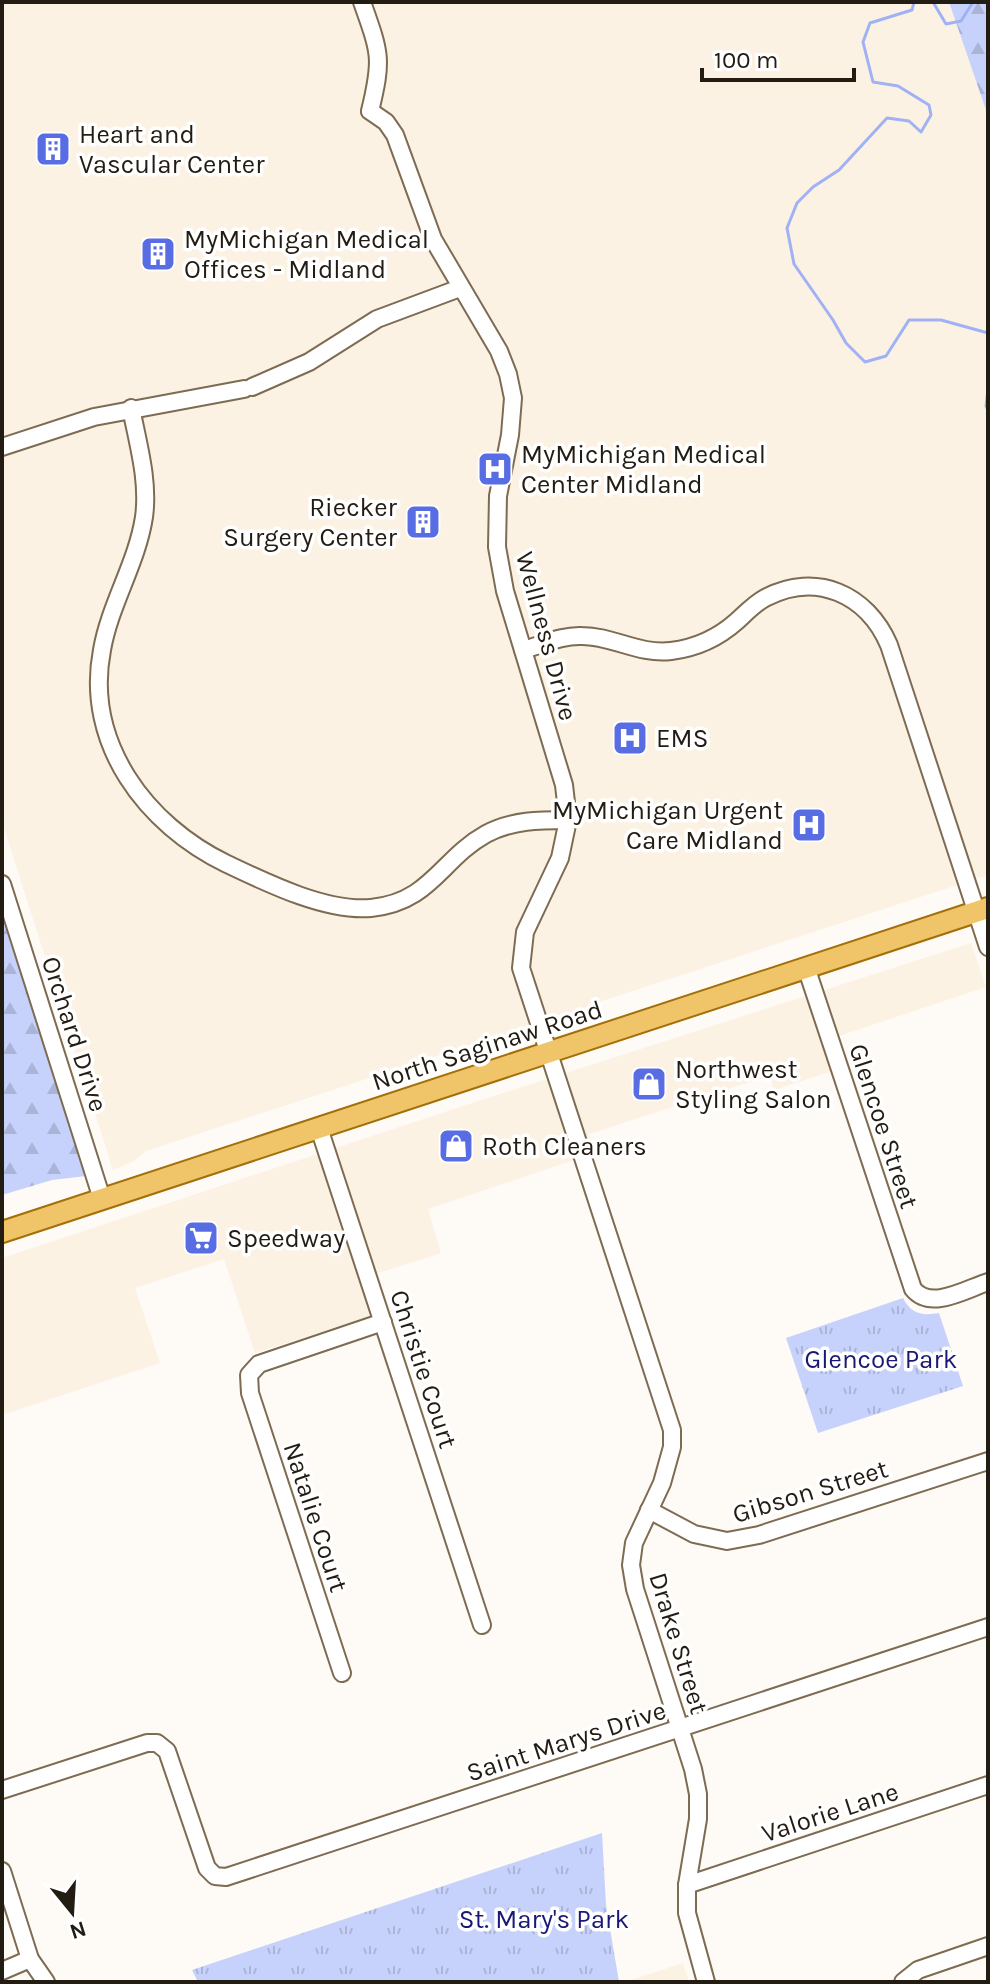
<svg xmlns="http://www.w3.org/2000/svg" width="990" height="1984" viewBox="0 0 990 1984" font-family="Karla,sans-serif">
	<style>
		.built { fill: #fcf2e4 }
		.grass { fill: url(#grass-tufts) }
		.forest { fill: url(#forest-firs) }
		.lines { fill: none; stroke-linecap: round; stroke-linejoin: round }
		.stream { stroke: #a0b2f5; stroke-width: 3 }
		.minor-casing { stroke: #7d6b52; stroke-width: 20 }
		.major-casing { stroke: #a26f09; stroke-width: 24 }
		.minor { stroke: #fff; stroke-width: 16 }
		.major { stroke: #f0c468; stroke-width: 20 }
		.labels { text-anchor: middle; stroke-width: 7; stroke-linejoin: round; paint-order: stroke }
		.poi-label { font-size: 26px; fill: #231c12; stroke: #fff; text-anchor: start }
		.street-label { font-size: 26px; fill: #231c12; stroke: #fff }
		.park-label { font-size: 26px; fill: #191875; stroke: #fff }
	</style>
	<defs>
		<pattern id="grass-tufts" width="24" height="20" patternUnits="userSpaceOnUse" patternTransform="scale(2)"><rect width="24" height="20" fill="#c6d2fc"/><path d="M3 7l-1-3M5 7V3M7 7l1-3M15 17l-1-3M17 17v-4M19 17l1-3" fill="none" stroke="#aab4d7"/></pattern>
		<pattern id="forest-firs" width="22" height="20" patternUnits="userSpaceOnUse" patternTransform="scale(2)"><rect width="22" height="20" fill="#c6d2fc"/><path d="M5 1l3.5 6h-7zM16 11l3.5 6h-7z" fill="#aab4d7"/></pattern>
	</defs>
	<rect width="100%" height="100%" fill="#fefaf5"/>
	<g class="built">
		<polygon points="2,2 949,2 988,116 988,875 596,1003 561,1021 520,1034 501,1035 146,1151 134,1161 113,1170 2,822"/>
		<polygon points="971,943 986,987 839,1036 848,1066 774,1090 769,1076 589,1134 595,1153 428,1209 441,1253 360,1279 371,1313 367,1317 255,1353 224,1259 135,1288 160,1363 2,1415 2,1258 472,1103"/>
		<polygon points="683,1963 689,1982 625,1982"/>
	</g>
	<g class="grass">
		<path d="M903,1298c8,16 19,18 36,15l24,73 -145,47 -32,-95z"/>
		<polygon points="602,1833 606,1905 619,1982 198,1982 192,1970"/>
	</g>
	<g class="forest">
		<polygon points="949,2 988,2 988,116"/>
		<polygon points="2,915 86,1176 52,1180 2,1195"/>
	</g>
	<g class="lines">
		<g class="stream">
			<polyline points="914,2 912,10 870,23 863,42 873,82 898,86 929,105 931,115 921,132 909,121 887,118 839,170 813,187 797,203 787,228 794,264 833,320 846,343 865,362 886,356 909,320 941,320 988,333"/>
			<polyline points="933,2 946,24 961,21 973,2"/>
			<polyline points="988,390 986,406 988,410"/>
		</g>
		<defs>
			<g id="minor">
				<path d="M362,2c18,51 21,56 8,109l16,11 9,13 38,104 66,112 9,23 5,24 -3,37 -12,61 -1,51 8,44 59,194 4,35 -8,38 -35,74 -4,36 151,462v17l-10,36 -28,60 -3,22 4,24 58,180 5,25v25l-11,66v28l19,69"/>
				<polyline points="252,387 309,362 377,319 460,288"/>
				<path d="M131,408c7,36 18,73 13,109 -7,46 -34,87 -42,133 -18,93 44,175 125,214 40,19 99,48 144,44 60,-6 70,-49 115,-74 26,-14 54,-14 82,-14"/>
				<polyline points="2,447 94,417 244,389"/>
				<path d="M523,650c19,-5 39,-15 59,-14 31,0 57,19 89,15 25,-3 47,-13 66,-30 9,-8 17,-17 28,-23 51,-27 102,-4 124,47l99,302"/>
				<polyline points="2,884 102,1199"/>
				<path d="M806,967l107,322c18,22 53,0 75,-7"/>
				<polyline points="319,1128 482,1625"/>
				<polyline points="649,1510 694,1534 727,1541 759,1535 988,1461"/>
				<polyline points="342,1673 250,1393 249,1375 259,1364 383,1322"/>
				<polyline points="2,1790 147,1743 157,1743 167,1751 207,1868 215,1876 226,1877 988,1627"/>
				<polyline points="2,1871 30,1959 46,1982"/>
				<polyline points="687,1885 988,1785"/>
				<polyline points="2,1971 30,1959"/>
				<polyline points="903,1982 918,1970 988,1946"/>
			</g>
			<polyline id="major" points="2,1232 988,908"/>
		</defs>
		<use href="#minor" class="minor-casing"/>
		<use href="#major" class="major-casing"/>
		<use href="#minor" class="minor"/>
		<use href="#major" class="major"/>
	</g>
	<defs>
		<symbol id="building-square" viewBox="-11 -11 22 22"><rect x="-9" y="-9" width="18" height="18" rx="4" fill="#586ce3" stroke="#fff"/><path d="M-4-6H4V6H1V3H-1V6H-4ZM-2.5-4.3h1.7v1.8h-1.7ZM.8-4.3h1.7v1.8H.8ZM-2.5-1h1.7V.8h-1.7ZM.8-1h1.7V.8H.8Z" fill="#fff"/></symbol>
		<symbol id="hospital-square" viewBox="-11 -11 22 22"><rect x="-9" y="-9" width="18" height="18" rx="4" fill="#586ce3" stroke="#fff"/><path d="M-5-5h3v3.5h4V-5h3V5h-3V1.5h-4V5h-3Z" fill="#fff"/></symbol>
		<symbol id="shop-square" viewBox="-11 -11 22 22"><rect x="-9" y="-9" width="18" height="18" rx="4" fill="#586ce3" stroke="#fff"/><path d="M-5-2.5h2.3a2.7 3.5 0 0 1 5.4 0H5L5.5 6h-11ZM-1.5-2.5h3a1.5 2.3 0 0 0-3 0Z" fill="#fff"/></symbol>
		<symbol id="supermarket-square" viewBox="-11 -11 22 22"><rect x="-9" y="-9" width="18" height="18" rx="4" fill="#586ce3" stroke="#fff"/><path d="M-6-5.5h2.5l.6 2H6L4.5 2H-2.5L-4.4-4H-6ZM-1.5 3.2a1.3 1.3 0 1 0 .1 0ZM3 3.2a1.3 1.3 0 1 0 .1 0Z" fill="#fff"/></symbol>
	</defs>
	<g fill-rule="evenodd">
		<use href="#building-square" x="33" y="129" width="40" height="40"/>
		<use href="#building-square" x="138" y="234" width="40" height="40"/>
		<use href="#hospital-square" x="475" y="449" width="40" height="40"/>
		<use href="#building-square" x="403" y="502" width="40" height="40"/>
		<use href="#hospital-square" x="610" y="718" width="40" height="40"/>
		<use href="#hospital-square" x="789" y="805" width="40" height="40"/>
		<use href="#shop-square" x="629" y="1064" width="40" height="40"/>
		<use href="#shop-square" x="436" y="1126" width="40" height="40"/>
		<use href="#supermarket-square" x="181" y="1218" width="40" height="40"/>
	</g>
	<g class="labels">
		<g class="poi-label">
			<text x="79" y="143">Heart and<tspan x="79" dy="30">Vascular Center</tspan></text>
			<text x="184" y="248">MyMichigan Medical<tspan x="184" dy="30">Offices - Midland</tspan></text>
			<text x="521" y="463">MyMichigan Medical<tspan x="521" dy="30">Center Midland</tspan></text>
			<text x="397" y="516" text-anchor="end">Riecker<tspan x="397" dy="30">Surgery Center</tspan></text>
			<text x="656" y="747">EMS</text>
			<text x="783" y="819" text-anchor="end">MyMichigan Urgent<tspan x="783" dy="30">Care Midland</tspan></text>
			<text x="675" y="1078">Northwest<tspan x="675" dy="30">Styling Salon</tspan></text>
			<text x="482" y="1155">Roth Cleaners</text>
			<text x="227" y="1247">Speedway</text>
		</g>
		<g class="street-label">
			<text transform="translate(547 636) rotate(75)" y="9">Wellness Drive</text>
			<text transform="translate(75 1034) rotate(72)" y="9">Orchard Drive</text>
			<text transform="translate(487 1045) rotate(-18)" y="9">North Saginaw Road</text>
			<text transform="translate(884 1126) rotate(72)" y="9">Glencoe Street</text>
			<text transform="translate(424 1369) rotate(72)" y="9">Christie Court</text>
			<text transform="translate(810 1491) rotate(-17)" y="9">Gibson Street</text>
			<text transform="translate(316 1517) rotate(72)" y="9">Natalie Court</text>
			<text transform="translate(679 1643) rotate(73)" y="9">Drake Street</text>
			<text transform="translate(566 1741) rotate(-18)" y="9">Saint Marys Drive</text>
			<text transform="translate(830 1812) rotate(-18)" y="9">Valorie Lane</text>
		</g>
		<g class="park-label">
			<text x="881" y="1368">Glencoe Park</text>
			<text x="544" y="1928">St. Mary's Park</text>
		</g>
	</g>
	<rect width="990" height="1984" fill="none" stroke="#231c12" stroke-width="8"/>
	<g transform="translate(72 1912) rotate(162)" stroke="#ffffff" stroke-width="6" paint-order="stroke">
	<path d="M0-6L14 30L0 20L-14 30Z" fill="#231c12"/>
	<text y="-12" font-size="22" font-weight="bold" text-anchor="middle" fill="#231c12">N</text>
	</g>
	<path d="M702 68v12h152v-12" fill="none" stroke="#231c12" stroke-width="4"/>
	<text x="714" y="68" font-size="24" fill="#231c12" stroke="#ffffff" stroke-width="6" paint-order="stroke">100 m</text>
</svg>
